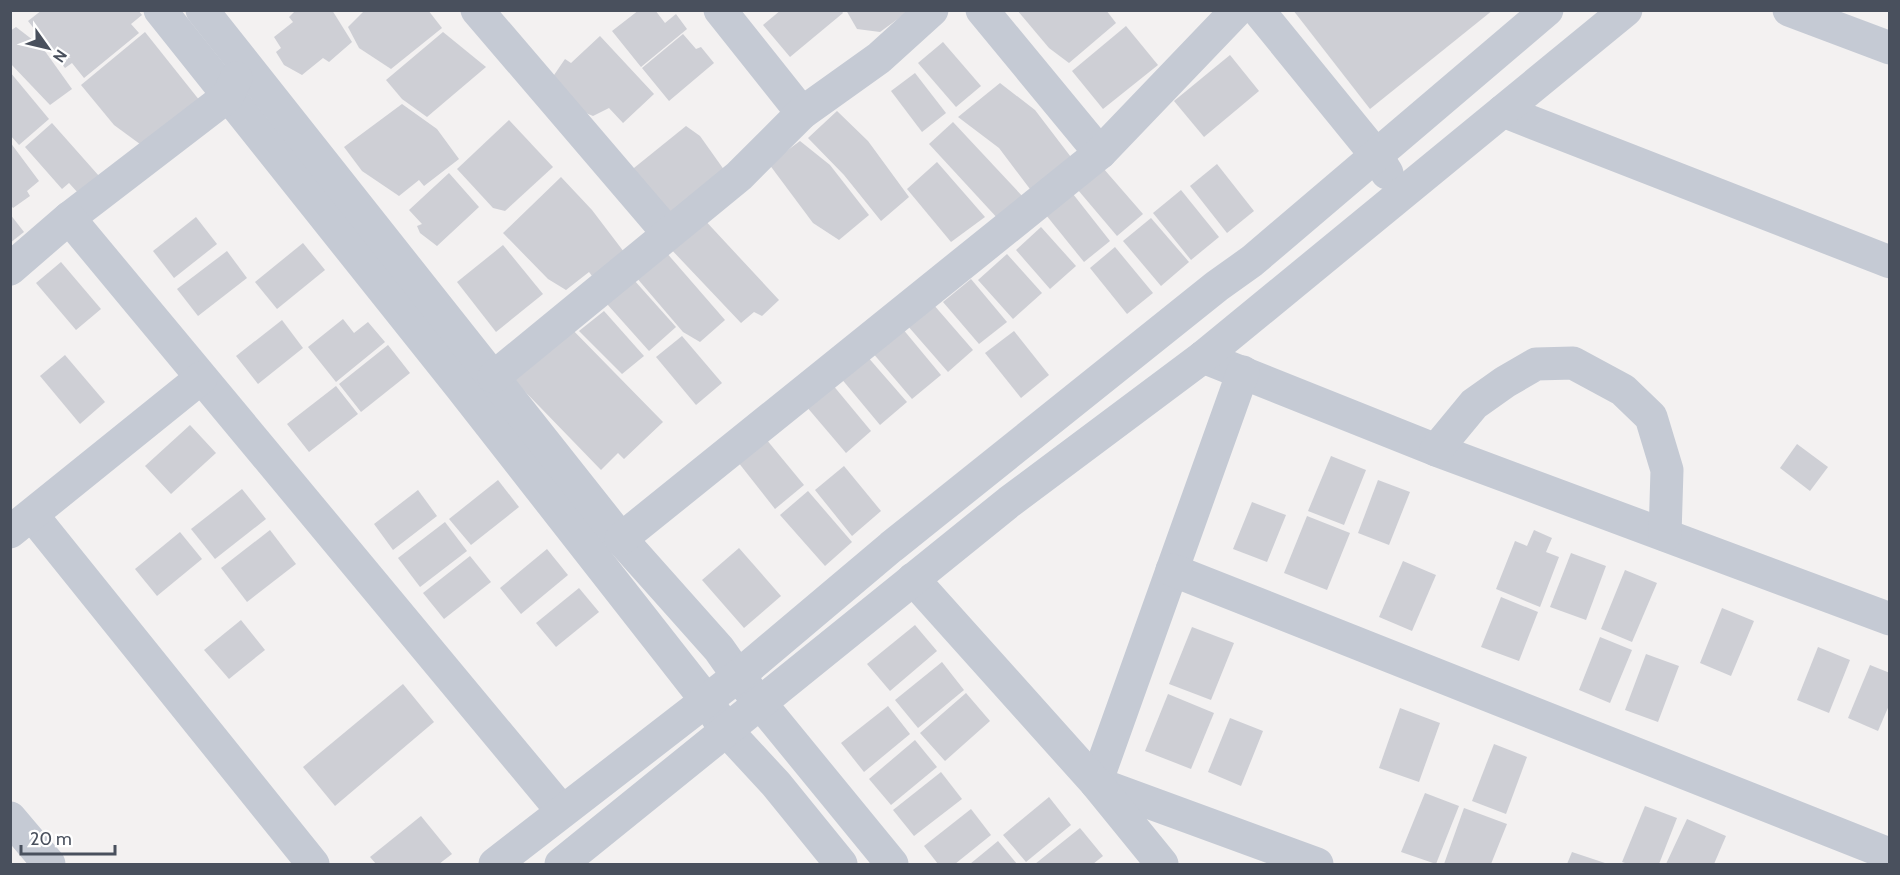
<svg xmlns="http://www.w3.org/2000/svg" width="1900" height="875" viewBox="0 0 1900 875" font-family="Cabin,sans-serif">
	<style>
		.building { fill: #cecfd5 }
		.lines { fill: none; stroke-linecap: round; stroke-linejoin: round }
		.minor { stroke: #c5cad4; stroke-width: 33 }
	</style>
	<rect width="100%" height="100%" fill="#f3f1f1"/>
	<g class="building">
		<polygon points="42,10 138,10 142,15 131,24 139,33 84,78 72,63 65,68 28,21"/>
		<polygon points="296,10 332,10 352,42 329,62 323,58 302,75 284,65 276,52 281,48 274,37 293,22 289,17"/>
		<polygon points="365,10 428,10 442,28 391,69 359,48 348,27"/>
		<polygon points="639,10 655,10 665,23 676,14 687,29 641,67 612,31"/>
		<polygon points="781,10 841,10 843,13 790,57 763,25"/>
		<polygon points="846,10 910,10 880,32 857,29"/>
		<polygon points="1017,10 1106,10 1116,23 1069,63 1049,48"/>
		<polygon points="1293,10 1493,10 1370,109"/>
		<polygon points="1126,26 1158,65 1103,109 1072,71"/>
		<polygon points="16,27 42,47 72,89 50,105 10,63 10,31"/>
		<polygon points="145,32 200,101 144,147 114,125 81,85"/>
		<polygon points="443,32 486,67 427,117 402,99 386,80"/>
		<polygon points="683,34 696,49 701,47 714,63 669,101 642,68"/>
		<polygon points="600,36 654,94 623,123 609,108 593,116 574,108 552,78 565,59 571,63"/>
		<polygon points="943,42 981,86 956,107 918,63"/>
		<polygon points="1230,55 1259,91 1204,137 1174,101"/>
		<polygon points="10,72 49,119 19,145 10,135"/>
		<polygon points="915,73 946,113 922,132 891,91"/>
		<polygon points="1000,83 1035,110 1077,165 1036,197 999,148 958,117"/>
		<polygon points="402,104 437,129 459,159 424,186 419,180 399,196 362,171 344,147"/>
		<polygon points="837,111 868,141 909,197 881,221 844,175 808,138"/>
		<polygon points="509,120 553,167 505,211 493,208 457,169"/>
		<polygon points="953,122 1024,198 1000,221 929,144"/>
		<polygon points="52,123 99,176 79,194 69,183 62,189 25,147"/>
		<polygon points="686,126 700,136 727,174 671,214 629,172"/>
		<polygon points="800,141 830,165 869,215 839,240 813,223 769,164"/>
		<polygon points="10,142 39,181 27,191 30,196 13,208 10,204"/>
		<polygon points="937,162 985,217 951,242 907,189"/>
		<polygon points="1217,164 1254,211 1227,233 1190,186"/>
		<polygon points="1103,168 1143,214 1117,236 1078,190"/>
		<polygon points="449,173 479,207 437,246 420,233 417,226 422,224 409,210"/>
		<polygon points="561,177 592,210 624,252 592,276 589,272 566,290 548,279 503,233"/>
		<polygon points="1181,190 1219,237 1191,260 1153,213"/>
		<polygon points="1073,194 1110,241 1084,262 1046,215"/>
		<polygon points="10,214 24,232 10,243"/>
		<polygon points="701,216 779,300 762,316 754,312 741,323 668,246"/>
		<polygon points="196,217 217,244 174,278 153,251"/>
		<polygon points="1151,218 1189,262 1161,286 1123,241"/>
		<polygon points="1041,227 1076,266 1050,289 1016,250"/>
		<polygon points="303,243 325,270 277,309 255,282"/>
		<polygon points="503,245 543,294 496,332 457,282"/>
		<polygon points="1115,247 1153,293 1127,314 1090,268"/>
		<polygon points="227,251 247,278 198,316 177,289"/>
		<polygon points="665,251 725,320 700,342 683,332 636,277"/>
		<polygon points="1007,254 1042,293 1013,319 978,280"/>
		<polygon points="61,262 101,309 76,330 36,283"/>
		<polygon points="971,279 1007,322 979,344 943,302"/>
		<polygon points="634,280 676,327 649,351 607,304"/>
		<polygon points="933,304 973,350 948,372 907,325"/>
		<polygon points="604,311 644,356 622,374 579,331"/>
		<polygon points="343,319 354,333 368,322 385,342 336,382 308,347"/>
		<polygon points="282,320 303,348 258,384 236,356"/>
		<polygon points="563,320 663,422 624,459 618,453 601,470 508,374"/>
		<polygon points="902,328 941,375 912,399 872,352"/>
		<polygon points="1014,331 1049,375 1021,398 985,353"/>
		<polygon points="682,336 722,383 696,405 656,357"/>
		<polygon points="388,345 410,373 361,412 339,384"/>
		<polygon points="65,355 105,402 80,424 40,376"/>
		<polygon points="866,355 907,402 880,425 840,377"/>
		<polygon points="832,384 871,431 846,453 806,406"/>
		<polygon points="336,386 358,414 309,452 287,424"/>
		<polygon points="190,425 216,453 171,494 145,466"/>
		<polygon points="766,439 804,485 775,509 738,462"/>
		<polygon points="1797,444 1828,467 1810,491 1780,468"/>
		<polygon points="1331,456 1366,470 1344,525 1308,511"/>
		<polygon points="844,466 881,511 852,536 815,490"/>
		<polygon points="498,480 519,507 471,545 449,519"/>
		<polygon points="1378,480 1410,492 1389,545 1358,533"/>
		<polygon points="242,489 266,519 215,559 191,529"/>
		<polygon points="418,490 437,516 393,550 374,524"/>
		<polygon points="808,491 852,542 825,566 780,515"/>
		<polygon points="1252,502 1286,515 1267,562 1233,549"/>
		<polygon points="1307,516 1350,533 1327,590 1284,573"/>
		<polygon points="445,522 467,551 420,587 398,558"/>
		<polygon points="270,530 296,564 247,602 221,568"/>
		<polygon points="1534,530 1552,538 1546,552 1559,557 1540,607 1496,589 1515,541 1527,546"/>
		<polygon points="180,532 202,559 157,596 135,569"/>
		<polygon points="739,548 781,596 744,628 702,580"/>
		<polygon points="547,549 568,575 521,614 500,588"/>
		<polygon points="1571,553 1606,566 1586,620 1550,607"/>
		<polygon points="470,556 491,582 444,619 423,593"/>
		<polygon points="1403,561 1436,575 1412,631 1379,617"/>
		<polygon points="1625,570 1657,583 1632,642 1601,629"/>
		<polygon points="579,588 599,612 556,647 536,623"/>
		<polygon points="1501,597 1538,612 1519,661 1481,647"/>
		<polygon points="1722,608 1754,621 1731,676 1700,663"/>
		<polygon points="241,620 265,650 229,679 204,650"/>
		<polygon points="915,625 937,651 890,691 867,664"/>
		<polygon points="1192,627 1234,643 1211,700 1169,684"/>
		<polygon points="1600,637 1632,650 1610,703 1579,690"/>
		<polygon points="1818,647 1850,660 1829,713 1797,700"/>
		<polygon points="1646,654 1679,666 1658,722 1625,710"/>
		<polygon points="942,662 964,690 918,728 895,700"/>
		<polygon points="1870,665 1890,673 1890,703 1878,731 1848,718"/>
		<polygon points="403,684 434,722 335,806 303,767"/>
		<polygon points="966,693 990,721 945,761 920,733"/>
		<polygon points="1168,694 1214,713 1191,769 1145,751"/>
		<polygon points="888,706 910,734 864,772 841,743"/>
		<polygon points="1400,708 1440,723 1419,782 1379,768"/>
		<polygon points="1230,718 1263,731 1241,786 1208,772"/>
		<polygon points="915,740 937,767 891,805 869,779"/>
		<polygon points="1494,744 1527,757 1506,814 1472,801"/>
		<polygon points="941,772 962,799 914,836 893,810"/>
		<polygon points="1425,793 1459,806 1436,864 1401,852"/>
		<polygon points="1049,797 1071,825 1026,862 1003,835"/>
		<polygon points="1645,806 1677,818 1659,864 1628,864 1622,862"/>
		<polygon points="1464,808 1507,824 1491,864 1444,864"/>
		<polygon points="971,809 991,835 955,864 938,864 924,846"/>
		<polygon points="421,816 452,854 439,864 376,864 370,857"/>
		<polygon points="1687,819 1726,836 1714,864 1666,864"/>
		<polygon points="1080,828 1103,856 1093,864 1035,864"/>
		<polygon points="998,841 1017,864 970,864"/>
		<polygon points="1572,852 1608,864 1567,864"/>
	</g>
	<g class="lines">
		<g class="minor">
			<polyline points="160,10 460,386 706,700 726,730 776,784 841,864"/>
			<polyline points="202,10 621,539 719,649 738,676 892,864"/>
			<polyline points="477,10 667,232"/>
			<polyline points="720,10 802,113"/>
			<polyline points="982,10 1100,153"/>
			<polyline points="1258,10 1376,155 1387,173"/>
			<polyline points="1789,10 1890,48"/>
			<polyline points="1503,111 1890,262"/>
			<polyline points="69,218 228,96 236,78"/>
			<polyline points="10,269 69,218 562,811"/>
			<polyline points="1203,357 1436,450 1890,619"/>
			<polyline points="1243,372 1096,783 1317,864"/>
			<polyline points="494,377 739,176 802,113 879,58 932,10"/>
			<polyline points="1436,450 1474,404 1505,382 1536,364 1573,363 1623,390 1651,417 1667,470 1665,535"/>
			<polyline points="32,515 313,864"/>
			<polyline points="10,532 201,378"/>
			<polyline points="621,539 1100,153 1237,10"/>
			<polyline points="1172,570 1884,852"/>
			<polyline points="913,579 1096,783 1162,864"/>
			<polyline points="10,818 49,864"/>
			<polyline points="495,864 738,676 891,547 1217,286 1252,261 1547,10"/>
			<polyline points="561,864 1009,502 1203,357 1626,10"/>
		</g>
	</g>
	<rect width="1900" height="875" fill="none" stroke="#49505d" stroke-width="24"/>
	<g transform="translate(48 48) rotate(124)" stroke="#ffffff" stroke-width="4.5" paint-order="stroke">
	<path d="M0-4.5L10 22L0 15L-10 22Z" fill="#49505d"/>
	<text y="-9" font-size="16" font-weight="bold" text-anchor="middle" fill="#49505d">N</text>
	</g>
	<path d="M21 845v9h94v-9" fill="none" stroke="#49505d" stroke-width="3"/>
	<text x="30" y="845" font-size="18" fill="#49505d" stroke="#ffffff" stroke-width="4.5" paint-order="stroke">20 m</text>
</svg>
